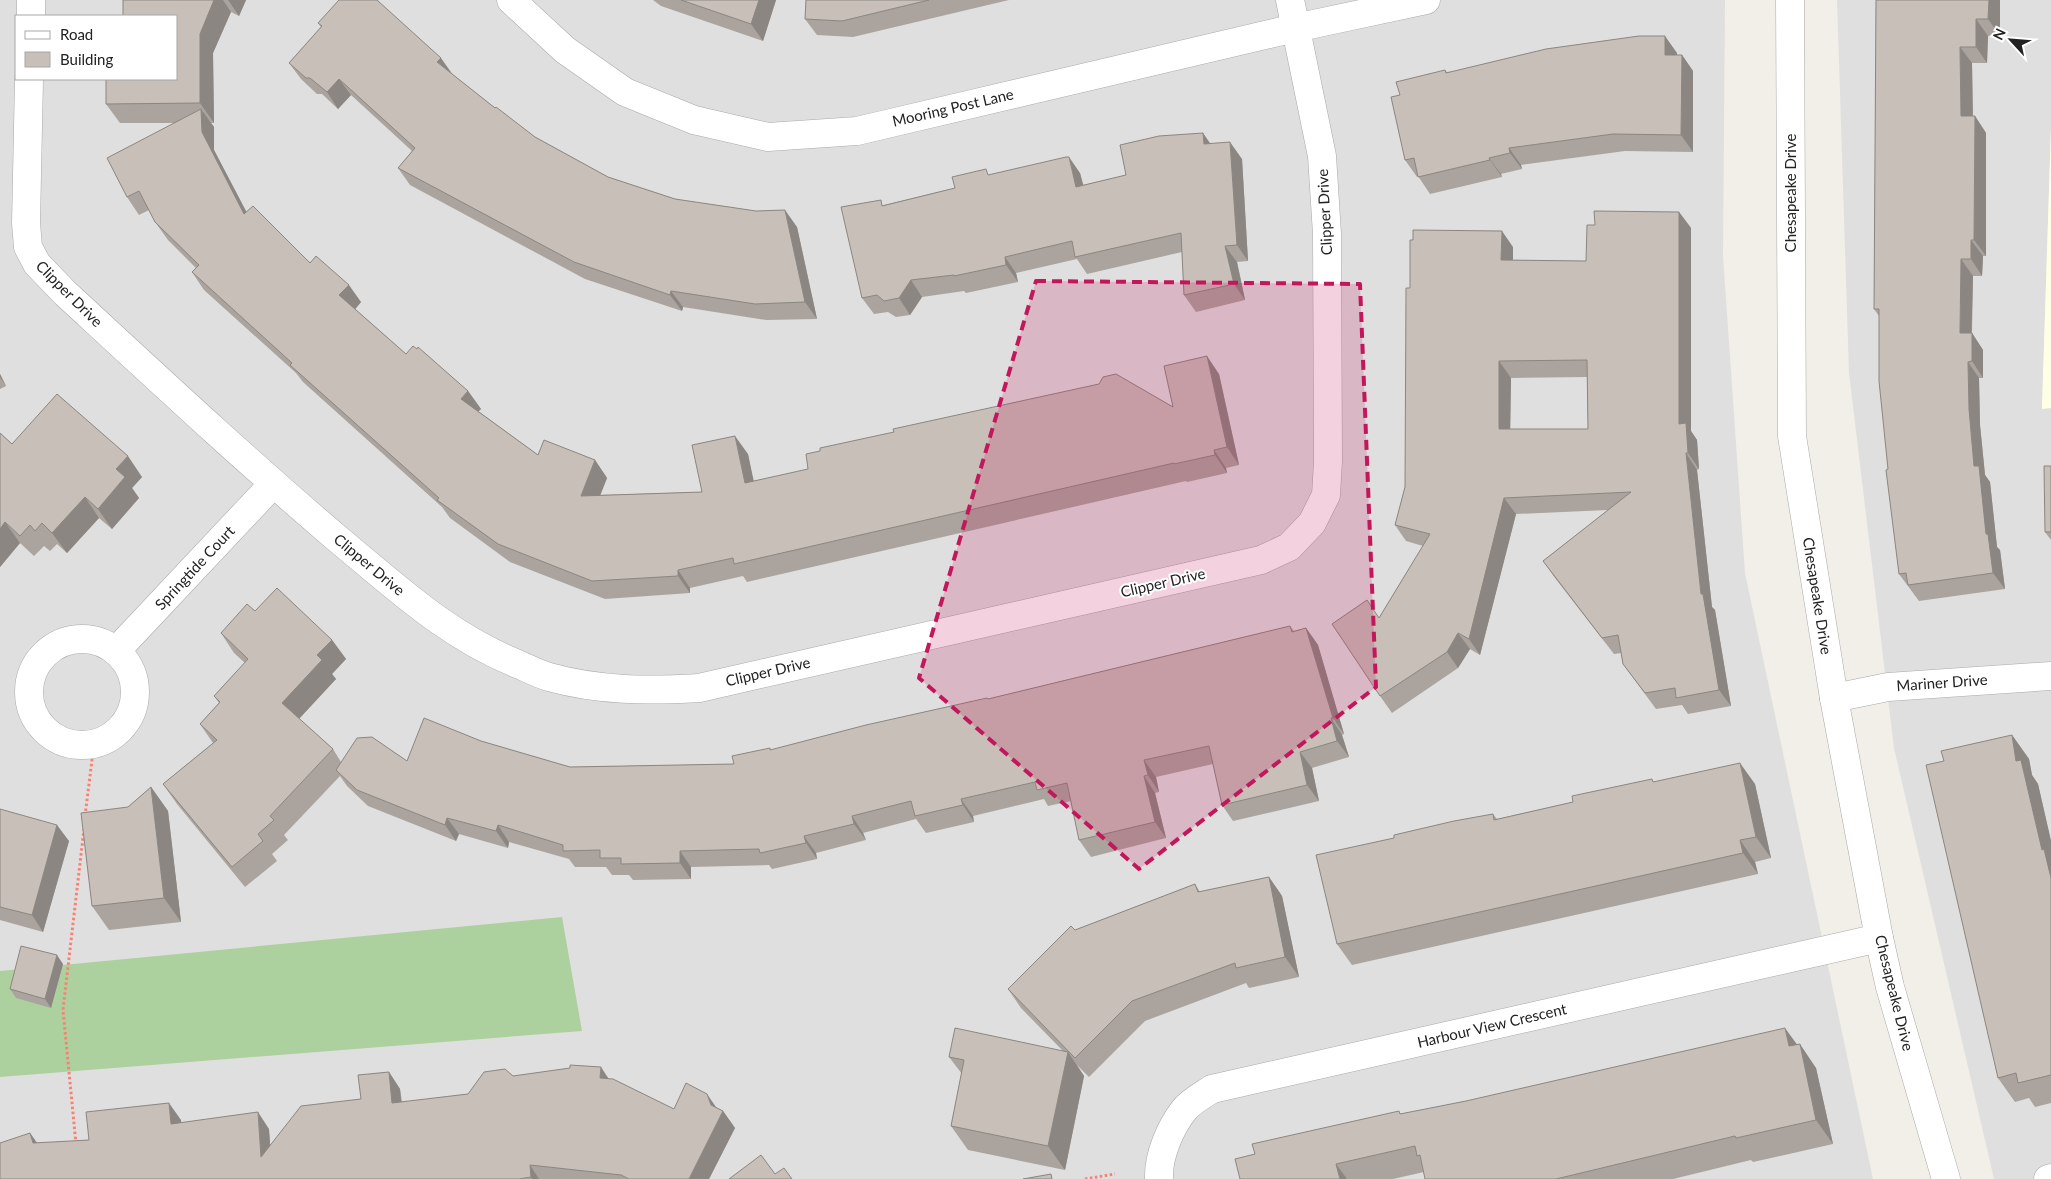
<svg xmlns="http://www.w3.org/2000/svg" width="2051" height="1179" viewBox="0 0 2051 1179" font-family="Lato,sans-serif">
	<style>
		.residential { fill: #e0dfdf; fill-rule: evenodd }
		.education { fill: #ffffe5 }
		.forest { fill: #add19e }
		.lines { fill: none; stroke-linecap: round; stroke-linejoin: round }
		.street-casing { stroke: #a9a9a9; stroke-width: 29 }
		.path { stroke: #fa8072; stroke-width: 3; stroke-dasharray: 2.5 2.5; stroke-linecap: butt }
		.street { stroke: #fff; stroke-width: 28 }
		.wall { fill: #aba49e; fill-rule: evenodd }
		.shaded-wall { fill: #8b8681 }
		.building { fill: #c7bfb8; stroke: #8b8681; fill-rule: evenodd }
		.marked { fill: #c2185b; fill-opacity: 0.2; stroke: #c2185b; stroke-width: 4; stroke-dasharray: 10 6; stroke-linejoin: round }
		.labels { text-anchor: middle; stroke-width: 4; stroke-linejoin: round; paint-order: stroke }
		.street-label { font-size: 15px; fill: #222; stroke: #fff }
	</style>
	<rect width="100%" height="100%" fill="#f2efe9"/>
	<g class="residential">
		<path d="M0,0h1725l-2,256 22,317 128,606h-1873zM16,16h160v63h-160z"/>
		<polygon points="1837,0 2051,0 2051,128 2042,408 2051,408 2051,1179 1994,1179 1894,748 1849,373"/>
	</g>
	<polygon class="education" points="2051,128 2051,408 2042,409"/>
	<polygon class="forest" points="562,917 582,1031 0,1077 0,971"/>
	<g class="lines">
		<defs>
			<g id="street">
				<polyline points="511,0 565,50 625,92 694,120 768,137 857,131 1295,28 1426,0"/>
				<polyline points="1790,0 1792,436 1834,698 1879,938 1890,987 1946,1179"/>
				<polyline points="31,16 31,0"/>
				<path d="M29,79l-3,144 2,24 9,17 28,29c90,83 180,167 274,247 58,48 110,97 181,125 9,4 19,9 29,12 51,14 98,14 150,11l562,-128 28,-13 23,-24 14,-28 2,-34 -1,-227 -5,-78 -32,-156"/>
				<circle cx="82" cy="692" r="53"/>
				<polyline points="116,651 273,484"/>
				<polyline points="1834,698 1888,687 2051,676"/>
				<path d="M1159,1179c-1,-23 11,-51 25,-69 6,-8 19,-15 28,-21l667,-151"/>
				<polyline points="2048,1179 2051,1178"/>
			</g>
		</defs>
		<use href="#street" class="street-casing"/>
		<g class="path">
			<polyline points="85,816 94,744"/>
			<polyline points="76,1144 63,1010 84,829"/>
			<polyline points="1085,1179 1115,1174"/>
		</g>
		<use href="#street" class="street"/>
	</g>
	<g class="wall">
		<polygon points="123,0 246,0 239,16 231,12 213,53 214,123 211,123 214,127 214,150 246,212 361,302 355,309 406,354 468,391 481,409 478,411 538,455 595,460 607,478 600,495 702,492 748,454 753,481 1173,407 1219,374 1239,465 1226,468 1227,473 1187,482 1186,481 747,582 743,576 690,588 690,593 605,599 510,562 450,518 442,507 303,382 296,373 204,290 192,272 196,268 168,240 155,222 149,210 139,215 127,197 175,123 120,123 106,104 176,79"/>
		<polygon points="653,0 776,0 763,41 661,6"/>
		<polygon points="806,0 1009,0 853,37 817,35 805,19"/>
		<polygon points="1876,0 2000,0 2000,36 1988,36 1987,63 1972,63 1973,116 1975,116 1986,133 1986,256 1983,256 1982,276 1973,276 1972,333 1983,350 1983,378 1979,378 1980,425 1985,475 1990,482 1997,547 2000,550 2005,589 1919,601 1899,574 1888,469 1879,316 1874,309"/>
		<polygon points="318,23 452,74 495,108 535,137 608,177 675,199 797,227 817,319 766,320 683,307 682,311 585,279 410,185 398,168 412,151 351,95 338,109 322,94 317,94 301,79 289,63 321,27"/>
		<polygon points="1677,53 1677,55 1682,55 1693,71 1693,152 1625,151 1521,165 1522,169 1501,174 1502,177 1430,194 1418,176 1417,177 1405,160 1445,70 1447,72"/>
		<polygon points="1203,133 1210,144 1242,159 1248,261 1237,262 1245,300 1196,312 1184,295 1182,252 1087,274 1077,259 1016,273 1018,282 966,293 964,291 922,297 910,315 896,317 888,312 874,314 862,298 884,205 955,188 990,175 1080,173 1083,185 1126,175"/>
		<path d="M1679,212l12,16v203l6,9 2,29 -2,1 15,137 3,3 16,96 -43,8 -6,-9 -26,4 -33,-45 -2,-11 -7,1 -59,-76 -12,-17 65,-51 -92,4 -36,141 -10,-6 -12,19 -66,45 -12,-17 -1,-78 44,-72 -17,-5 -11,-16 10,-38 5,-199 103,-41v13l73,1 9,-36zM1587,377l1,52h-78l1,-51z"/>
		<polygon points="0,374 6,386 0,389"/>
		<polygon points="0,433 12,444 142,477 132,488 139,498 112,529 99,518 67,553 57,544 50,551 44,546 34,556 20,543 0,567"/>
		<polygon points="2051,466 2051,540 2045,532"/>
		<polygon points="255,611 332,640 346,659 332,674 336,679 299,719 333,749 341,762 407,761 481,741 570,767 734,764 771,750 988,699 1290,626 1294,631 1306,628 1318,645 1344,734 1342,735 1349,757 1312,768 1319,801 1233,821 1222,805 1213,764 1156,777 1159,792 1155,793 1166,838 1091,857 1079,840 1071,801 1048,806 1044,799 973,816 974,822 926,833 916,819 863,833 866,840 816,853 817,859 772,869 769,865 691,867 691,879 633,880 629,875 612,875 606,867 575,867 569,859 509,842 508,848 459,834 456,841 368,806 347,786 340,776 284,835 288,840 272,854 277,861 245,887 177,804 163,784 213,743 200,724 219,703 214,696 245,663 234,653 221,633"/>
		<polygon points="2012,735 2029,759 2032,775 2038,784 2051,841 2051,1103 2035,1107 2029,1098 2015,1102 1998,1078 1944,761"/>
		<polygon points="1654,782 1755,784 1771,858 1755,862 1758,874 1352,965 1337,944 1394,838 1493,814 1497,819 1573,802"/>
		<polygon points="151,787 168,811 181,922 109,930 92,906 128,807"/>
		<polygon points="0,809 69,841 43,932 0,920"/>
		<polygon points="1269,877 1282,896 1299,977 1249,988 1246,983 1145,1021 1089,1077 1077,1065 1084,1076 1065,1170 968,1150 951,1126 962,1074 949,1057 1063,1051 1021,1008 1008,989 1075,930 1195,884 1200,892"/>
		<polygon points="63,964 51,1008 16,998 10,989"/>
		<polygon points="1797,1045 1816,1068 1833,1144 1753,1162 1751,1160 1673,1179 1425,1179 1424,1172 1393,1179 1240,1179 1255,1154 1402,1114"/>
		<polygon points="389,1072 400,1089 402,1102 468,1094 513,1076 609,1079 674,1109 717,1108 723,1111 735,1128 709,1179 0,1179 30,1133 37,1143 89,1140 181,1120 181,1122 269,1129 270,1145 361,1099"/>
	</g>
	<g class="shaded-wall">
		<polygon points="214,0 223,0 231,12 213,53 214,123 200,103 200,34"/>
		<polygon points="228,0 246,0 239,16"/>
		<polygon points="759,0 776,0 763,41 751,24"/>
		<polygon points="1989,0 2000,0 2000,36 1988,19"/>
		<polygon points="1976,19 1988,36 1987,63 1976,47"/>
		<polygon points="1665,36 1677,53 1677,71 1665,55"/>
		<polygon points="1960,47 1972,63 1973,133 1961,116"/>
		<polygon points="1682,55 1693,71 1693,152 1681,135"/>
		<polygon points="441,58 453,75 437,62"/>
		<polygon points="339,79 351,95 338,109 327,92"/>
		<polygon points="201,109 214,127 214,150 257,232 244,214 202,132"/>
		<polygon points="1975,116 1986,133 1986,256 1974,240"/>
		<polygon points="1203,133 1214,149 1204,144"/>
		<polygon points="1230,142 1242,159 1248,261 1237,245"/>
		<polygon points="1509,148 1521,165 1522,169 1510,153"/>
		<polygon points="1069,157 1080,173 1088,203 1076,187"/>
		<polygon points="1489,158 1501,174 1502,177 1490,160"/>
		<polygon points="785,210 797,227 817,319 805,302"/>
		<polygon points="1679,212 1691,228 1691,431 1697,440 1699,469 1688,453 1679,424"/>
		<polygon points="1502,231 1513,247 1513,277 1501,260"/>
		<polygon points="1971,240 1983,256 1982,276 1971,259"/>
		<polygon points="1225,246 1237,262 1245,300 1234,284"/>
		<polygon points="1005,257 1016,273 1018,282 1006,265"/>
		<polygon points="1961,259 1973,276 1971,350 1960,333"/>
		<polygon points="911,280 922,297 910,315 899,298"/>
		<polygon points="349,285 361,302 352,313 339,295"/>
		<polygon points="671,291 683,307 682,311 670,295"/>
		<polygon points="1972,333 1983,350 1983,378 1972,361"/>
		<polygon points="1207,356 1219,374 1239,465 1227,447"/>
		<polygon points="1499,361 1511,378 1510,445 1499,429"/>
		<polygon points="1968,362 1979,378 1980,425 1985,475 1990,482 1997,547 2000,550 2005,589 1993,573 1974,466 1969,409"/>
		<polygon points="0,374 6,386 0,377"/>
		<polygon points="468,391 481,409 474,416 461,399"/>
		<polygon points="735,436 748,454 758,501 745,483"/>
		<polygon points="1214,450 1226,468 1227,473 1215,455"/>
		<polygon points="1686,453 1697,470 1712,607 1715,610 1731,706 1719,690 1701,594"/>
		<polygon points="128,456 142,477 132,488 139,498 112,529 98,509 116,469"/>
		<polygon points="595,460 607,478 593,514 581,496"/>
		<polygon points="85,497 99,518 67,553 52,533"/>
		<polygon points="1504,498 1516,514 1480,655 1469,639"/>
		<polygon points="5,522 20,543 0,567 0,529"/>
		<polygon points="678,570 690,588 690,593 678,576"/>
		<polygon points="1306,628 1318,645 1344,734 1333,718"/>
		<polygon points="1458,633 1470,649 1458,668 1447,652"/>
		<polygon points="332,640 346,659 332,674 336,679 296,722 282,703 317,655"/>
		<polygon points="1331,718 1342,735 1349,757 1337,741"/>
		<polygon points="2012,735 2029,759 2032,775 2038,784 2051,841 2051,878 2042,850 2016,761"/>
		<polygon points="1300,752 1312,768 1319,801 1307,785"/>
		<polygon points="1144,760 1156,777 1159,792 1148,775"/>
		<polygon points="1740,763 1755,784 1771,858 1756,837"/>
		<polygon points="1144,776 1155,793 1166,838 1155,822"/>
		<polygon points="151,787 168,811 181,922 164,898"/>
		<polygon points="961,799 973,816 974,822 963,805"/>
		<polygon points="852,816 863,833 866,840 854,824"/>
		<polygon points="447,818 459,834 456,841 445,825"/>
		<polygon points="57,825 69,841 43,932 32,915"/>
		<polygon points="498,825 509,842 508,848 496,831"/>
		<polygon points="804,836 816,853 817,859 806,843"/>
		<polygon points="1740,840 1755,862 1758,874 1743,853"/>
		<polygon points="680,851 691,867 691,879 680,863"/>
		<polygon points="1269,877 1282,896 1299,977 1285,957"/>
		<polygon points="57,955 63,964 51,1008 45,999"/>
		<polygon points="1785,1028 1801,1050 1800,1044 1816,1068 1833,1144 1816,1120 1789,1046"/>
		<polygon points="1068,1052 1084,1076 1065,1170 1048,1146"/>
		<polygon points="601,1067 612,1084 600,1078"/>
		<polygon points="389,1072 400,1089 403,1120 392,1103"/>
		<polygon points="707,1094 718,1110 723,1111 735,1128 709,1179 689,1179 711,1105"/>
		<polygon points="169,1103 181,1120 183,1140 171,1124"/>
		<polygon points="258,1112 269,1129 272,1173 261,1157"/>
		<polygon points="30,1133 42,1150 33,1143"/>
		<polygon points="1336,1164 1347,1179 1340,1179"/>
		<polygon points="530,1165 539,1179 532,1179 531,1177"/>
	</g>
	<g class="building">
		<polygon points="123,0 214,0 200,34 200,103 106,104 106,79 176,79 176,16 123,16"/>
		<polygon points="339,0 377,0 441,58 437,62 495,108 496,107 535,137 608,177 675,199 756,211 785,210 805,302 755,304 671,291 670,295 574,262 398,168 415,148 339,79 327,92 310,78 306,78 289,63 322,26 318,23"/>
		<polygon points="681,0 759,0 751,24"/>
		<polygon points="806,0 929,0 842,21 805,19"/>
		<polygon points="1876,0 1989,0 1988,19 1976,19 1976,47 1960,47 1961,116 1975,116 1974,240 1971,240 1971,259 1961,259 1960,333 1972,333 1972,361 1968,362 1969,409 1974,466 1979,466 1986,534 1988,534 1993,573 1908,585 1906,573 1899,574 1886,470 1888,469 1879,381 1879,309 1874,309"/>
		<polygon points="1639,36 1665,36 1665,55 1682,55 1681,135 1613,134 1509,148 1510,153 1489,158 1490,160 1418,177 1414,158 1405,160 1391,97 1400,95 1396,82 1445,70 1446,73 1546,49"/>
		<polygon points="201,109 202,132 244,214 253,206 310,263 316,256 349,285 339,295 406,354 413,346 417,349 418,347 468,391 461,399 538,455 544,440 595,460 581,496 702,492 692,445 735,436 745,483 808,469 806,454 820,451 820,448 894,432 893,429 1099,384 1103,377 1116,374 1173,407 1164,366 1207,356 1227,447 1214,450 1215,455 1174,464 1174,463 734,564 733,558 678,570 678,576 592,581 498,544 437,500 439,498 290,365 292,363 192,272 199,265 155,222 139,191 127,197 107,158"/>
		<polygon points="1203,133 1204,144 1230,142 1237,245 1225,246 1234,284 1184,295 1181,233 1075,257 1072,241 1005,257 1006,265 954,276 954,275 911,280 899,298 884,301 877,295 862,298 841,207 881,200 882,206 955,188 952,177 986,169 988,175 1066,157 1069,157 1076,187 1126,175 1120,145 1159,136"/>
		<path d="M1594,211l85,1v212l7,-1 2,30h-2l15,141h2l16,96 -43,8 -1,-10 -30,5 -22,-29 -5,-29 -16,3 -59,-77 88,-69 -127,6 -35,141 -11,-6 -11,19 -67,44 -48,-72 35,-24 12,18 51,-84 -35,-9 10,-38 1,-199h4v-48h3v-10l89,1 -1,29 85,1 1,-36h8zM1587,360l1,69h-89v-68z"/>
		<polygon points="57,394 128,456 116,469 125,477 98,509 85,497 52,533 42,523 35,531 30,525 20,536 5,522 0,529 0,433 12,444"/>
		<polygon points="2044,466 2051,466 2051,532 2045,532"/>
		<polygon points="277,588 332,640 317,655 322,660 282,703 333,749 270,816 274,820 258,834 263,841 232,867 163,784 217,740 200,724 220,702 214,696 248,659 221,633 247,604 255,611"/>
		<polygon points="1290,626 1292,632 1306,628 1333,718 1331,718 1337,741 1300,752 1307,785 1222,805 1209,746 1144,760 1148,775 1144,776 1155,822 1079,840 1067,783 1037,790 1035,782 961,799 963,805 915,816 911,801 852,816 854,824 804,836 806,843 760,853 759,849 680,851 680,863 621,864 621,858 600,858 600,850 563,851 563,845 498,825 496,831 447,818 445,825 357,790 336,770 357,738 372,737 407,761 424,718 481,741 570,767 734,764 732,756 770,748 770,750 866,725 987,698 988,699"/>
		<polygon points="2012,735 2016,761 2021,760 2042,850 2044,849 2051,878 2051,1075 2018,1083 2016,1073 1998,1078 1926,765 1944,761 1941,751"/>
		<polygon points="1740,763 1756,837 1740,840 1743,853 1337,944 1316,855 1394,838 1394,835 1454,821 1493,814 1494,820 1573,802 1572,796 1652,779 1653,782"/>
		<polygon points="151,787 164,898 92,906 81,813 128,807"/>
		<polygon points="0,809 57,825 32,915 0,907"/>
		<polygon points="1269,877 1285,957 1236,968 1235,963 1132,1001 1075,1058 1008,989 1071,926 1075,930 1195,884 1198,892"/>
		<polygon points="21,946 57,955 45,999 10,989"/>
		<polygon points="955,1028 1068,1052 1048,1146 951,1126 964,1060 949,1057"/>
		<polygon points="1785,1028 1789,1046 1800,1044 1816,1120 1736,1138 1735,1136 1556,1179 1425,1179 1420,1155 1417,1156 1415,1146 1336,1164 1340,1179 1240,1179 1235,1159 1255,1154 1252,1144 1399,1111 1400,1114 1466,1101"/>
		<polygon points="570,1065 601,1067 600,1078 613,1079 674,1109 686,1083 707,1094 711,1105 723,1111 689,1179 629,1179 621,1175 530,1165 531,1177 519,1179 0,1179 0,1143 30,1133 33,1143 89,1140 86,1112 169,1103 171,1124 258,1112 261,1157 301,1106 361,1099 358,1075 389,1072 392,1103 468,1094 484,1072 505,1069 513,1076 570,1068"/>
		<polygon points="761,1155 775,1174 784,1168 792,1179 729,1179"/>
		<polygon points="1051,1174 1052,1179 1023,1179"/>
	</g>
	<path class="marked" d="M1036,281l324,3 16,403 -237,182 -220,-191z"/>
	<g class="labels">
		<g class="street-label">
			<text transform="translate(953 108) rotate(-13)" y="5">Mooring Post Lane</text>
			<text transform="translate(1791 193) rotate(-90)" y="5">Chesapeake Drive</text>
			<text transform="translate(1325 212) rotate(-93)" y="5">Clipper Drive</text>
			<text transform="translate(69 294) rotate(45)" y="5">Clipper Drive</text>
			<text transform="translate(369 565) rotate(40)" y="5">Clipper Drive</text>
			<text transform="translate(195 568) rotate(-47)" y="5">Springtide Court</text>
			<text transform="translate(1163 583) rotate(-13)" y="5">Clipper Drive</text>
			<text transform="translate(1817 596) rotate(81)" y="5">Chesapeake Drive</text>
			<text transform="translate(768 672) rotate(-13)" y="5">Clipper Drive</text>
			<text transform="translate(1942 683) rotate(-4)" y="5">Mariner Drive</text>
			<text transform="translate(1894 993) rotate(76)" y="5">Chesapeake Drive</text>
			<text transform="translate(1492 1026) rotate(-13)" y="5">Harbour View Crescent</text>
		</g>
	</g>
	<rect x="15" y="15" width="162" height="65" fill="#ffffff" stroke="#a7a7a7"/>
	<rect x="25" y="31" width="25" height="8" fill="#ffffff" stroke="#a7a7a7"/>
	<text x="60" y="40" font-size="15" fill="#222222">Road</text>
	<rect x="25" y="52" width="25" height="15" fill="#c7bfb8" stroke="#a7a7a7"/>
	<text x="60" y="65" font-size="15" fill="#222222">Building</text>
	<g transform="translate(2011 40) rotate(296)" stroke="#ffffff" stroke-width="4" paint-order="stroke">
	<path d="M0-4L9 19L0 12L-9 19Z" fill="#222222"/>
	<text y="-8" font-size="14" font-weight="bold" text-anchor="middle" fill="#222222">N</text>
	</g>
</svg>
